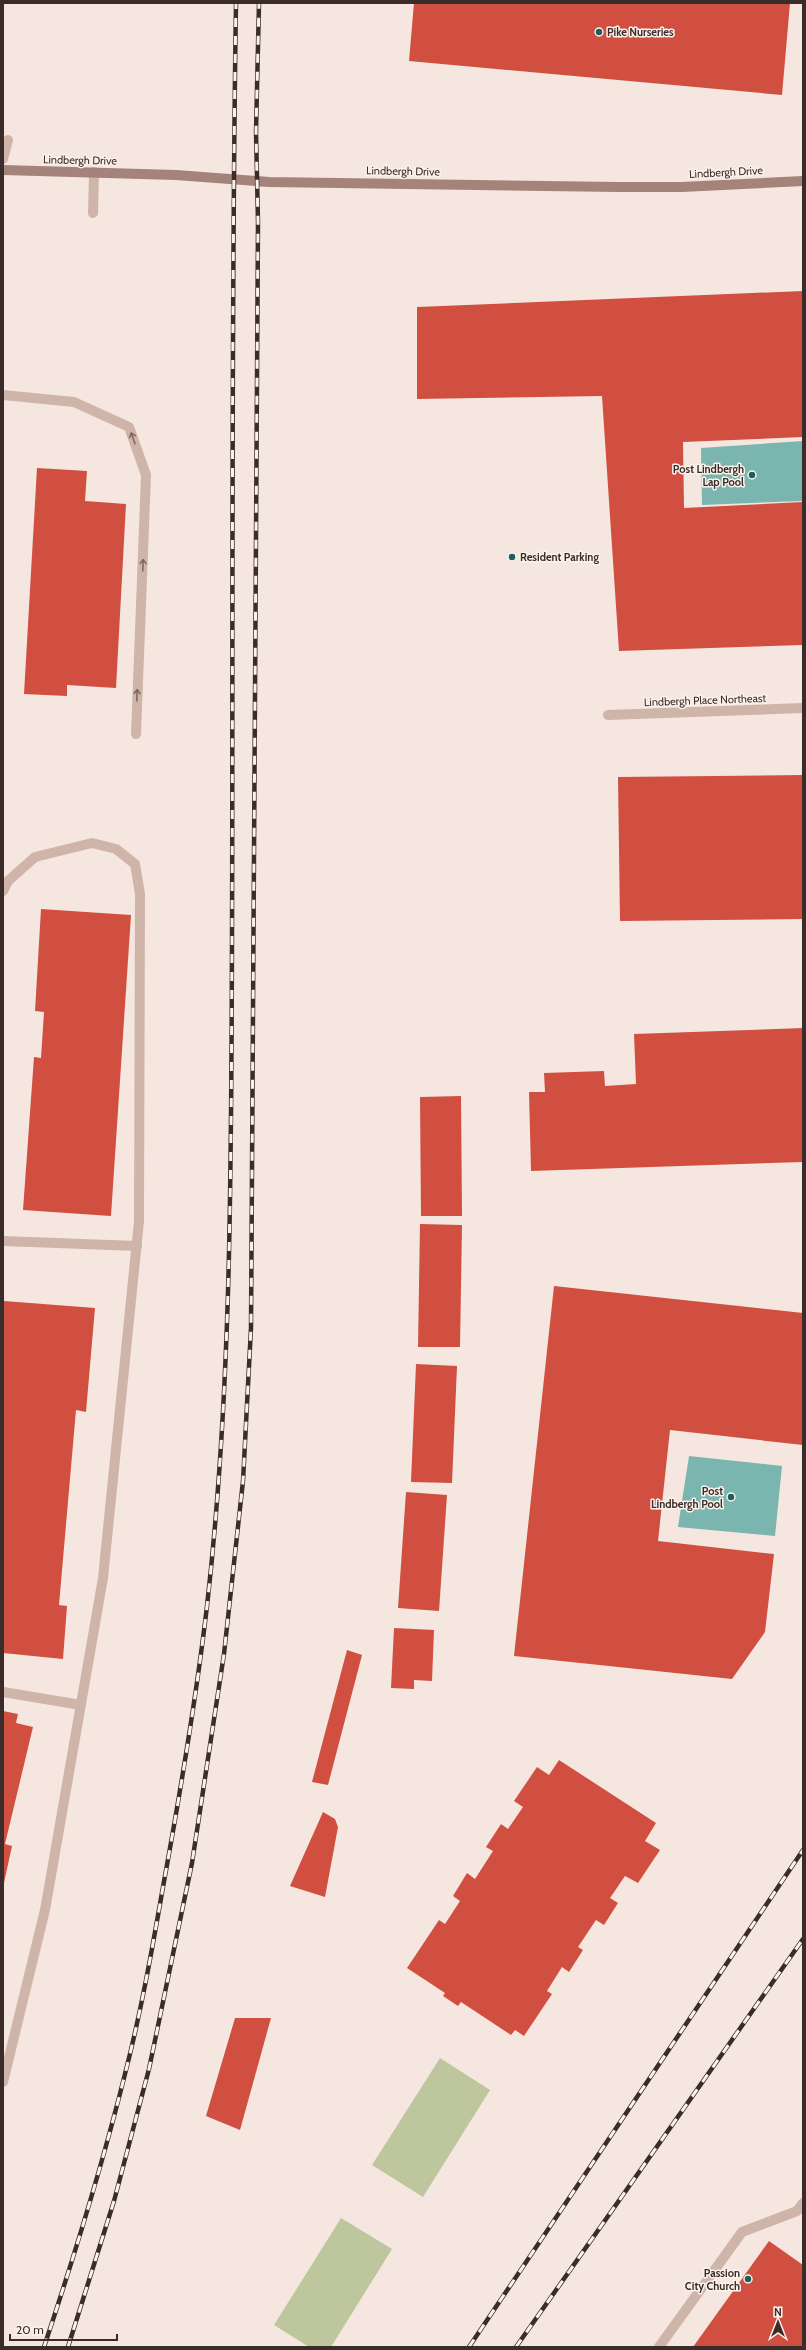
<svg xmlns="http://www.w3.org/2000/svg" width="806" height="2350" viewBox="0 0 806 2350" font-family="Cabin,sans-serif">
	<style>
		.green { fill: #bec69d }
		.water { fill: #7bb5af }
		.building { fill: #d04f41 }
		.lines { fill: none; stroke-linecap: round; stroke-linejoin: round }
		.lane { stroke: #cfb5a9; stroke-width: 10 }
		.street { stroke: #cfb5a9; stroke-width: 10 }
		.secondary { stroke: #a3837a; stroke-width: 10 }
		.rail-casing { stroke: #3b2c29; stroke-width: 4.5 }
		.rail { stroke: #fcf2ec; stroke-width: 3; stroke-dasharray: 9; stroke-linecap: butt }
		.oneway { stroke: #7e6a63 }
		.poi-dot { fill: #1a615b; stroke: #fcf2ec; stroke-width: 1.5 }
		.labels { text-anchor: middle; stroke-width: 3; stroke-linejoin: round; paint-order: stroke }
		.poi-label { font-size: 11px; font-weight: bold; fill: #3b2c29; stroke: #fcf2ec; text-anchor: end }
		.street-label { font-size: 11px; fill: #3b2c29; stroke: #fcf2ec }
	</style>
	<rect width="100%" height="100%" fill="#f5e7df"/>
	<g class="green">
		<polygon points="440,2058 490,2090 423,2197 372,2165"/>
		<polygon points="341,2218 392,2249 331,2347 309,2347 274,2325"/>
	</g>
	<g class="water">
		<polygon points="803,441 803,501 702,505 701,448"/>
		<polygon points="689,1456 782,1466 775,1536 678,1527"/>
	</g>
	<g class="building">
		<polygon points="414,3 790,3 782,95 409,61"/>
		<polygon points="803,291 803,437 683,442 684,508 803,502 803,645 619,651 602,396 417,399 417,307"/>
		<polygon points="37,468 87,471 85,501 126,504 116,688 67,685 67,696 24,694"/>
		<polygon points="803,775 803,919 620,921 618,777"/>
		<polygon points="41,909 131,915 111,1216 23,1210 34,1057 41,1058 44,1012 35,1011"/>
		<polygon points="803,1028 803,1162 531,1171 529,1092 545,1092 544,1073 604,1071 605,1086 636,1084 634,1034"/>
		<polygon points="461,1096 462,1216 421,1216 420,1097"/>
		<polygon points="420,1224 462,1225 460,1347 418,1347"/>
		<polygon points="554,1286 803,1313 803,1445 670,1430 658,1541 774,1554 765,1632 732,1679 514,1656"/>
		<polygon points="4,1301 95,1308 86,1412 76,1410 59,1605 67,1606 63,1659 3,1653"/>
		<polygon points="416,1364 457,1366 452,1483 411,1482"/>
		<polygon points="406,1492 447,1495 439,1611 398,1608"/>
		<polygon points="394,1628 434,1630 432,1681 414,1680 414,1689 391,1688"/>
		<polygon points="347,1650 362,1655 328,1785 312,1782"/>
		<polygon points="3,1711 18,1714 16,1723 33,1727 5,1844 12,1846 4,1883"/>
		<polygon points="559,1760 656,1823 645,1841 660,1850 638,1883 625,1876 610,1898 618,1903 604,1925 596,1920 578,1947 583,1950 569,1972 562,1967 547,1991 552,1994 524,2036 515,2030 511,2035 461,2002 458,2006 443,1996 445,1993 407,1968 439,1920 445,1924 460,1901 453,1896 467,1873 475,1879 493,1851 486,1847 501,1824 508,1829 523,1807 514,1801 537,1767 549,1775"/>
		<polygon points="323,1812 335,1819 338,1827 325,1897 290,1886"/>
		<polygon points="235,2018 271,2018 240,2130 206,2116"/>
		<polygon points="769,2241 803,2265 803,2347 693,2347"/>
	</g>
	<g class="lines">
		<g class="lane">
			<polyline points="93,213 94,172"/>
			<polyline points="3,395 74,402 129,427 146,475 136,734"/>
			<polyline points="3,891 8,881 35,857 92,843 116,849 135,864 140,894 139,1221 103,1578 45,1910 3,2082"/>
			<polyline points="3,1241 137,1246"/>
			<polyline points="3,1692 81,1705"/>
			<polyline points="659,2347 742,2232 797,2211 803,2203"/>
		</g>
		<g class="street">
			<polyline points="3,159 8,140"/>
			<polyline points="608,715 803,708"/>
		</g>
		<polyline class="secondary" points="3,170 176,175 269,182 618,187 682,187 803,181"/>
		<defs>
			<g id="rail">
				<path d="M44,2347c30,-90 58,-181 81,-273 16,-62 27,-124 38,-187 17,-93 33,-187 44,-281 25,-220 24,-443 25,-665 1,-312 -1,-625 4,-938"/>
				<polyline points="68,2347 114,2201 149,2069 192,1863 224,1654 243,1481 251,1328 258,222 256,132 259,3"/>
				<polyline points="469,2347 803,1850"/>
				<polyline points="516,2347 803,1939"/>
			</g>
		</defs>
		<use href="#rail" class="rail-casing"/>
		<use href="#rail" class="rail"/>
	</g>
	<defs><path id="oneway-shaft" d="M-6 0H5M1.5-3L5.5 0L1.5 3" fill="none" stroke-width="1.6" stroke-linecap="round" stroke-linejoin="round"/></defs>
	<g class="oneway">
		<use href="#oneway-shaft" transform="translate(133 438) rotate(-109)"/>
		<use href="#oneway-shaft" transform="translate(143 565) rotate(-88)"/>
		<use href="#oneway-shaft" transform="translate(137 695) rotate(-88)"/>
	</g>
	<g class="poi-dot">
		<circle cx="599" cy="32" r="4"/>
		<circle cx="752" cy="475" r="4"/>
		<circle cx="512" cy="557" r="4"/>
		<circle cx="731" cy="1497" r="4"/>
		<circle cx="748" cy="2279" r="4"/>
	</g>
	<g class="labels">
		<g class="poi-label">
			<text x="607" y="36" text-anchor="start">Pike Nurseries</text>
			<text x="744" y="473">Post Lindbergh<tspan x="744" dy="13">Lap Pool</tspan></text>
			<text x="520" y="561" text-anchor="start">Resident Parking</text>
			<text x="723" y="1495">Post<tspan x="723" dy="13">Lindbergh Pool</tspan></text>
			<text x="740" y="2277">Passion<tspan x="740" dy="13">City Church</tspan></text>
		</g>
		<g class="street-label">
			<text transform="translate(80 160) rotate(1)" y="4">Lindbergh Drive</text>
			<text transform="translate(403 171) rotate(1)" y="4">Lindbergh Drive</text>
			<text transform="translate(726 172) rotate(-3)" y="4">Lindbergh Drive</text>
			<text transform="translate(705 700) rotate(-2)" y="4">Lindbergh Place Northeast</text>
		</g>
	</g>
	<rect width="806" height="2350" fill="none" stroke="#3b2c29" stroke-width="8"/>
	<g transform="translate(778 2322)" stroke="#fcf2ec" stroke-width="3" paint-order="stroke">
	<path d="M0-3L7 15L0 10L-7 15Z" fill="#3b2c29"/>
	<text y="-6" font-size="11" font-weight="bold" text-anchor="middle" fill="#3b2c29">N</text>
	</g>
	<path d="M10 2334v6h107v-6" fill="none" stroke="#3b2c29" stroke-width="2"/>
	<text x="16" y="2334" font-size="12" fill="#3b2c29" stroke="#fcf2ec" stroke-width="3" paint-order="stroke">20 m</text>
</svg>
